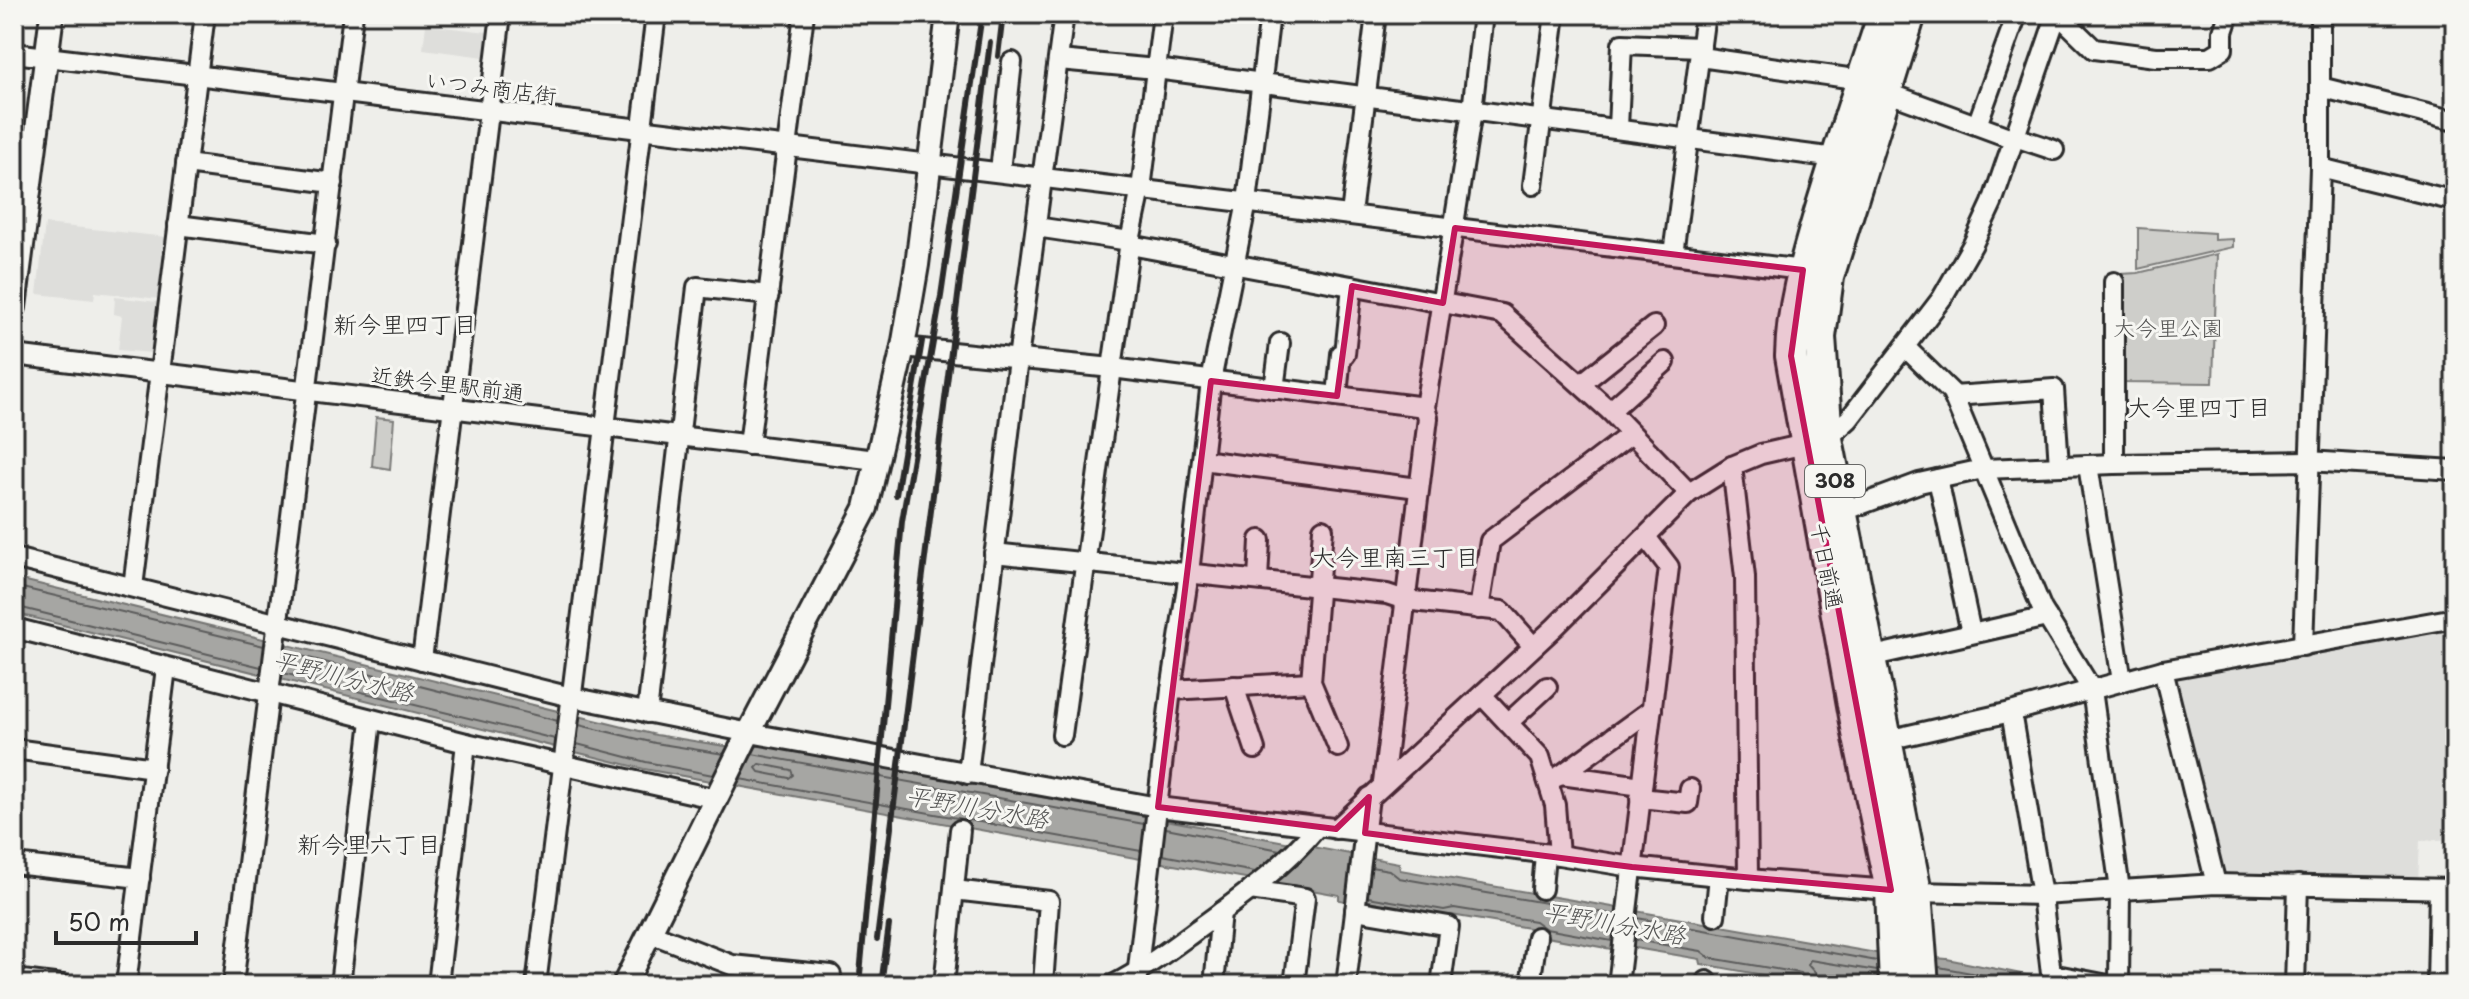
<svg xmlns="http://www.w3.org/2000/svg" width="2469" height="999" viewBox="0 0 2469 999" font-family="'Playpen Sans','Klee One',sans-serif">
	<style>
		.built { fill: #dededb }
		.green { fill: #cececa; stroke: #7c7c7a; stroke-width: 2 }
		.water { fill: #a6a6a3; stroke: #757573; stroke-width: 2 }
		.lines { fill: none; stroke-linecap: round; stroke-linejoin: round }
		.shore { stroke: #5c5c5b; stroke-width: 2 }
		.minor-casing { stroke: #2b2b2b; stroke-width: 24 }
		.tertiary-casing { stroke: #2b2b2b; stroke-width: 28 }
		.trunk-casing { stroke: #2b2b2b; stroke-width: 36 }
		.minor { stroke: #f6f6f2; stroke-width: 18 }
		.tertiary { stroke: #f6f6f2; stroke-width: 22 }
		.trunk { stroke: #f6f6f2; stroke-width: 30 }
		.rail { stroke: #2b2b2b; stroke-width: 6 }
		.marked { fill: #c2185b; fill-opacity: 0.2; stroke: #c2185b; stroke-width: 6; stroke-linejoin: round }
		.labels { text-anchor: middle; stroke-width: 6; stroke-linejoin: round; paint-order: stroke }
		.shield { fill: #f6f6f2; stroke: #686867; stroke-width: 2 }
		.shield-label { font-size: 20px; font-weight: bold; fill: #2b2b2b }
		.street-label { font-size: 22px; fill: #2b2b2b; stroke: #f6f6f2 }
		.park-label { font-size: 22px; fill: #545453; stroke: #f6f6f2 }
		.neighbourhood-label { font-size: 24px; fill: #2b2b2b; stroke: #f6f6f2 }
		.water-label { font-size: 24px; font-style: italic; fill: #565655; stroke: #f6f6f2 }
	</style>
	<rect width="100%" height="100%" fill="#eeeeea"/>
	<filter id="ink" filterUnits="userSpaceOnUse"><feTurbulence type="fractalNoise" baseFrequency=".0125" numOctaves="2"/><feDisplacementMap in="SourceGraphic" scale="16" xChannelSelector="R" yChannelSelector="G"/><feConvolveMatrix kernelMatrix="1 2 1 2 8 2 1 2 1" color-interpolation-filters="sRGB"/></filter>
	<g filter="url(#ink)">
		<g class="built">
			<polygon points="426,25 487,32 484,57 423,49"/>
			<polygon points="45,224 167,237 160,299 95,292 94,300 37,294"/>
			<polygon points="115,297 157,302 152,353 118,350 122,316 114,314"/>
			<polygon points="2455,621 2455,839 2420,841 2418,883 2219,880 2171,688 2178,676"/>
		</g>
		<g class="green">
			<polygon points="2138,228 2214,233 2214,240 2233,239 2233,247 2138,269"/>
			<polygon points="2217,254 2213,383 2121,382 2120,274 2138,273"/>
			<polygon points="376,417 394,419 390,469 372,466"/>
		</g>
		<polygon class="water" points="14,578 656,735 725,746 764,746 1399,863 1400,870 1876,953 1947,959 2031,976 2080,982 2080,985 1821,985 1701,964 1700,959 1629,947 1628,952 1541,936 1535,929 1451,915 1451,919 1339,900 1339,895 644,769 14,613"/>
		<g class="lines">
			<g class="shore">
				<polyline points="14,586 264,646"/>
				<polyline points="14,606 261,667"/>
				<polyline points="285,652 558,721"/>
				<polyline points="283,673 555,739"/>
				<polyline points="579,725 655,743 724,754"/>
				<polyline points="577,744 646,762 713,775"/>
				<polyline points="752,754 1144,824"/>
				<polygon points="760,764 791,770 793,775 789,778 759,772 756,768"/>
				<polyline points="740,779 1141,851"/>
				<polyline points="1166,828 1280,850"/>
				<polyline points="1162,855 1255,872"/>
				<polyline points="1371,867 1389,870 1399,878 1616,915"/>
				<polyline points="1368,897 1444,910 1454,908 1535,921 1546,929 1612,941"/>
				<polyline points="1637,918 1877,961"/>
				<polyline points="1635,940 1701,951 1710,958 1800,973 1806,978 1808,985"/>
				<polyline points="1939,967 2036,985"/>
				<polyline points="1818,985 1816,974 1808,965 1810,960 1877,971"/>
			</g>
			<defs>
				<g id="minor">
					<polyline points="2058,14 2094,49 2156,57 2210,57 2223,49 2223,32 2229,14"/>
					<polyline points="14,53 1803,270"/>
					<polyline points="1700,57 1862,80"/>
					<polyline points="1059,60 1156,69 1836,158"/>
					<polyline points="2320,87 2455,121"/>
					<polyline points="1886,92 2014,139"/>
					<polyline points="1977,125 2017,14"/>
					<polyline points="1618,127 1622,44 1701,47"/>
					<polyline points="2015,137 2054,150"/>
					<polyline points="186,164 333,183"/>
					<polyline points="2320,168 2455,201"/>
					<polyline points="1000,171 1012,62"/>
					<polyline points="1533,185 1555,14"/>
					<polyline points="1351,214 1376,14"/>
					<polyline points="178,225 326,244"/>
					<polyline points="1036,227 1130,241"/>
					<polyline points="1130,245 1502,314 1610,411 1689,493"/>
					<polyline points="1673,254 1705,14"/>
					<polyline points="903,347 1112,368 1425,407"/>
					<polyline points="1905,347 1952,393 2042,609 2092,690 2120,890 2119,985"/>
					<polyline points="14,355 876,460"/>
					<polyline points="1581,384 1654,326"/>
					<polyline points="1274,389 1280,343"/>
					<polyline points="1337,396 1341,354 1345,354 1352,286"/>
					<polyline points="1953,396 2054,389 2059,466"/>
					<polyline points="1610,411 1665,362"/>
					<polyline points="749,445 804,14"/>
					<polyline points="1202,460 1418,488"/>
					<polyline points="2114,464 2114,282"/>
					<polyline points="2088,465 2122,681"/>
					<polyline points="1732,466 1745,577 1748,879"/>
					<polyline points="1938,479 1971,633"/>
					<polyline points="1841,512 1919,483 1983,469 2114,464 2308,461 2455,470"/>
					<polyline points="1323,529 1311,682 1338,747"/>
					<polyline points="994,553 1387,594 1405,600 1502,611 1533,646"/>
					<polyline points="14,558 571,697 750,733 1158,807 1559,855 1632,867 1748,879 1916,892 2042,895 2216,884 2455,889"/>
					<polyline points="1258,580 1260,540"/>
					<polyline points="133,587 205,14"/>
					<polyline points="1479,609 1490,541 1631,434"/>
					<polyline points="14,628 466,743 717,799"/>
					<polyline points="2303,646 2320,168 2320,14"/>
					<polyline points="1869,657 2047,617"/>
					<polyline points="422,660 501,14"/>
					<polyline points="2163,670 2216,884"/>
					<polyline points="1234,686 1255,749"/>
					<polyline points="1171,690 1311,682"/>
					<polyline points="1482,695 1540,757 1555,805 1559,855"/>
					<polyline points="2011,712 2042,895 2051,974 2108,985"/>
					<polyline points="647,713 697,287 769,295"/>
					<polyline points="1508,723 1547,687"/>
					<polyline points="1062,735 1112,368 1130,241 1141,189 1163,14"/>
					<polyline points="1887,740 2011,712 2163,670 2455,618"/>
					<polyline points="14,749 154,768"/>
					<polyline points="968,774 1018,359 1064,14"/>
					<polyline points="1561,775 1642,786"/>
					<polyline points="1548,781 1561,775 1652,709"/>
					<polyline points="1383,783 1428,418 1425,407 1472,111 1483,14"/>
					<polyline points="1640,798 1688,803 1690,789"/>
					<polyline points="1336,829 1555,627 1689,493 1732,466 1761,454 1827,439 1849,419 1942,298 1973,244 1992,203 2057,14"/>
					<polyline points="14,864 140,878"/>
					<polyline points="1542,889 1545,854"/>
					<polyline points="954,890 1049,901 1043,985"/>
					<polyline points="1250,890 1305,898 1294,985"/>
					<polyline points="1355,910 1449,926 1441,985"/>
					<polyline points="1715,916 1719,876"/>
					<polyline points="650,933 732,965 831,975 830,985"/>
					<polyline points="14,979 62,985"/>
					<polyline points="126,985 166,668"/>
					<polyline points="233,985 353,14"/>
					<polyline points="340,985 371,720"/>
					<polyline points="438,985 466,743"/>
					<polyline points="536,985 656,14"/>
					<polyline points="944,985 960,830"/>
					<path d="M1113,985c30,-15 56,-35 82,-54 43,-31 88,-63 122,-104"/>
					<polyline points="1136,985 1171,690 1189,573 1211,381 1247,202 1270,14"/>
					<polyline points="1214,985 1221,912"/>
					<polyline points="1346,985 1369,797"/>
					<polyline points="1530,985 1537,937"/>
					<polyline points="1618,985 1669,567 1646,537"/>
					<polyline points="1707,985 1707,981"/>
					<polyline points="2295,985 2298,885"/>
					<polyline points="2437,985 2439,889"/>
				</g>
				<g id="tertiary">
					<polyline points="14,307 52,14"/>
					<polyline points="624,985 744,742 866,508 903,347 917,265 948,14"/>
				</g>
				<g id="trunk">
					<path d="M1884,14c-22,66 -44,132 -64,198 -14,48 -28,94 -29,144l67,377 33,157 4,95"/>
					<polyline points="1910,14 1828,277 1820,337 1827,439 1916,892 1923,985"/>
				</g>
			</defs>
			<use href="#minor" class="minor-casing"/>
			<use href="#tertiary" class="tertiary-casing"/>
			<use href="#trunk" class="trunk-casing"/>
			<use href="#minor" class="minor"/>
			<use href="#tertiary" class="tertiary"/>
			<use href="#trunk" class="trunk"/>
			<g class="rail">
				<polyline points="998,56 1003,14"/>
				<polyline points="896,495 922,341"/>
				<polyline points="877,939 990,42"/>
				<polyline points="859,985 902,521 941,296 982,14"/>
				<polyline points="881,985 889,925"/>
			</g>
		</g>
	</g>
	<path class="marked" d="M1455,228l348,42 -12,86 100,534 -259,-23 -267,-34 4,-36 -33,32 -178,-22 53,-426 126,15 15,-110 91,17z"/>
	<g class="labels">
		<rect class="shield" x="1805" y="465" width="60" height="32" rx="6"/>
		<g class="shield-label">
			<text x="1835" y="488">308</text>
		</g>
		<g class="street-label">
			<text transform="translate(491 88) rotate(7)" y="8">いつみ商店街</text>
			<text transform="translate(448 384) rotate(7)" y="8">近鉄今里駅前通</text>
			<text transform="translate(1827 566) rotate(79)" y="8">千日前通</text>
		</g>
		<g class="park-label">
			<text x="2168" y="336">大今里公園</text>
		</g>
		<g class="neighbourhood-label">
			<text x="405" y="333">新今里四丁目</text>
			<text x="2199" y="416">大今里四丁目</text>
			<text x="1395" y="566">大今里南三丁目</text>
			<text x="369" y="853">新今里六丁目</text>
		</g>
		<g class="water-label">
			<text transform="translate(343 677) rotate(14)" y="8">平野川分水路</text>
			<text transform="translate(977 808) rotate(10)" y="8">平野川分水路</text>
			<text transform="translate(1614 924) rotate(10)" y="8">平野川分水路</text>
		</g>
	</g>
	<rect width="2469" height="999" fill="none" stroke="#f6f6f2" stroke-width="48"/>
	<rect x="24" y="24" width="2421" height="951" fill="none" stroke="#2b2b2b" stroke-width="3" filter="url(#ink)"/>
	<path d="M56 931v12h140v-12" fill="none" stroke="#2b2b2b" stroke-width="4"/>
	<text x="68" y="931" font-size="24" fill="#2b2b2b" stroke="#f6f6f2" stroke-width="6" paint-order="stroke">50 m</text>
</svg>
